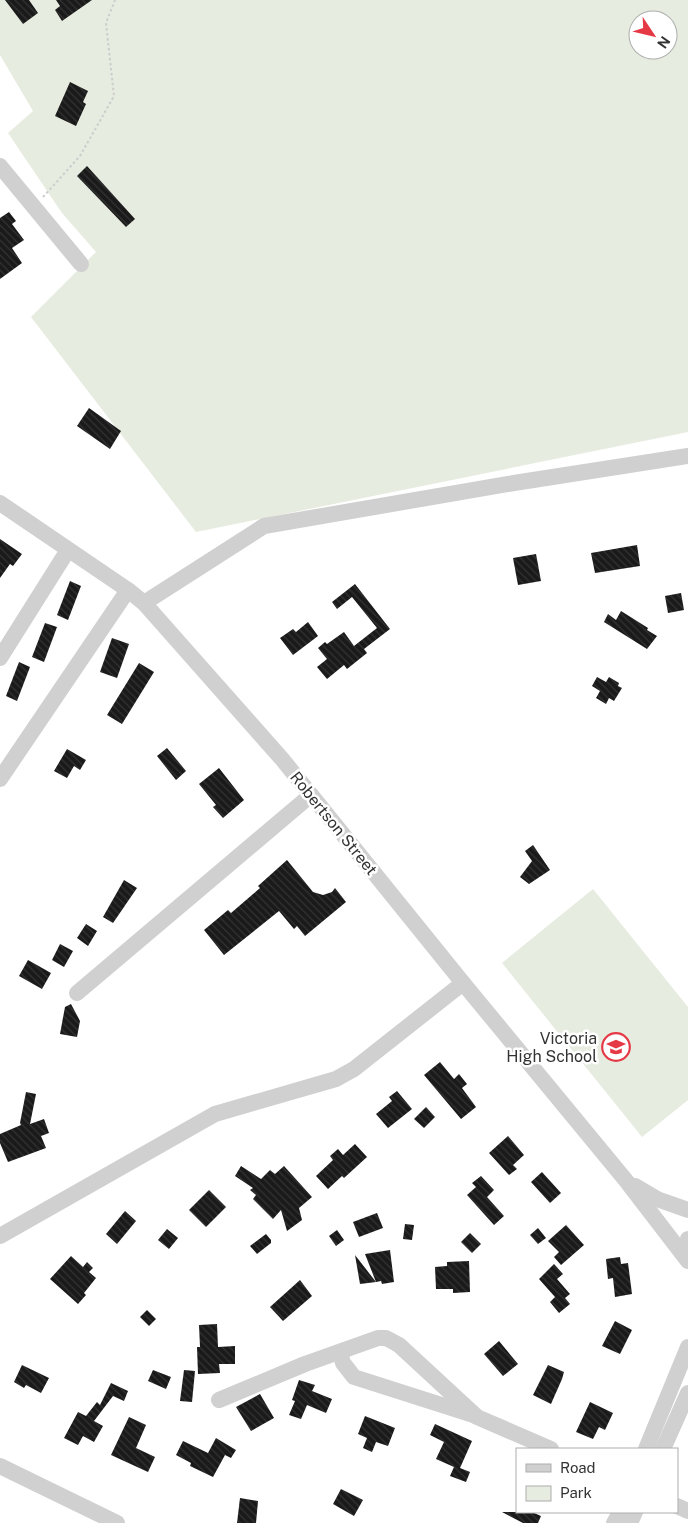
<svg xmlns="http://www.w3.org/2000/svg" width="688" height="1523" viewBox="0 0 688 1523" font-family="'Public Sans',sans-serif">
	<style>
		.green { fill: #e6ecdf; fill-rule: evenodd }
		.building { fill: url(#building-back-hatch) }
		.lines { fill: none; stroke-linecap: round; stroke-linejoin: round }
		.path { stroke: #cdcdcd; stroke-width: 2; stroke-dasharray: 2.5 2.5; stroke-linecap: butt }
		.minor { stroke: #d0d0d0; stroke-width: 16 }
		.labels { text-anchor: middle; stroke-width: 5; stroke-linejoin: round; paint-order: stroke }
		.street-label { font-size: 16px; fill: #333; stroke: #fff }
		.poi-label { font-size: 16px; fill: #333; stroke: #fff; text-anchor: end }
	</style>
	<defs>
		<pattern id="building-back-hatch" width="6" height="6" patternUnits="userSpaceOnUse" patternTransform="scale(1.25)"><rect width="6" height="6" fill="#1a1a1a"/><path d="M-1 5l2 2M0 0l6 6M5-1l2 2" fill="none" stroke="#333"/></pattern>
	</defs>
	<rect width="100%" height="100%" fill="#fff"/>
	<g class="green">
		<path d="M0,0h688v432l-492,100 -165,-215 65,-65 -34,-39 -54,-80 25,-22 -33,-56zM638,20h30v30h-30z"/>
		<polygon points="593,889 688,1007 688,1100 642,1137 502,963"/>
	</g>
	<g class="building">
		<polygon points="5,0 29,0 38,13 23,24"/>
		<polygon points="56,0 92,0 62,21 55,10 60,6"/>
		<polygon points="70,82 88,91 83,102 86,104 76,126 55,116"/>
		<polygon points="87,166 135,219 126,227 77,176"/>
		<polygon points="9,212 16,221 12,224 24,240 12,248 22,263 0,279 0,218"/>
		<polygon points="89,408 121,431 110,449 77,426"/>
		<polygon points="0,539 22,554 13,566 10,564 0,578"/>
		<polygon points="637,545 640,566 595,573 591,553"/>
		<polygon points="536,554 541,581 518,585 513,558"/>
		<polygon points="70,581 81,586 68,620 57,615"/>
		<polygon points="355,584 390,629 364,649 367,653 347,669 344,665 327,679 317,667 327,659 318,648 325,642 327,644 344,632 354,646 377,628 352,597 337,609 332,602"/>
		<polygon points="681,593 684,610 668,613 665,596"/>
		<polygon points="621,611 648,628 647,630 657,636 647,649 604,622 608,614 616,620"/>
		<polygon points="308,622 318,636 293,655 280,638 293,629 296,632"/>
		<polygon points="45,623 57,627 44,662 32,657"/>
		<polygon points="112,638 129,644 117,678 100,672"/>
		<polygon points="19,662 30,667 17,701 6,696"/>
		<polygon points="139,663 154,672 122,724 107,715"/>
		<polygon points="597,677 606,682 609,677 619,683 618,686 622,688 614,701 609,698 606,704 596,698 600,691 592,686"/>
		<polygon points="167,748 186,771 176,780 157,756"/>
		<polygon points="67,749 86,760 80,770 74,766 67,778 54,771"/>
		<polygon points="219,768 244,800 223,818 213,807 216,805 199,784"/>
		<polygon points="533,845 550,870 529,884 520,877 532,861 525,851"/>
		<polygon points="287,860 313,892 323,895 332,892 335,888 346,902 305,936 297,926 294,929 279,911 224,955 204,930 228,910 231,913 260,888 258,886"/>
		<polygon points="124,880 137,888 113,923 103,917"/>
		<polygon points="86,924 97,931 88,946 77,938"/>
		<polygon points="60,944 73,951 64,967 52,960"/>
		<polygon points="28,960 51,973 42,989 19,976"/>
		<polygon points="71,1004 80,1021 77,1037 60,1034 65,1007"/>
		<polygon points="440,1062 454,1079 459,1074 467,1084 462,1088 476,1107 461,1119 424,1075"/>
		<polygon points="397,1091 412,1109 388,1128 376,1114 392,1101 389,1097"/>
		<polygon points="26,1092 36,1094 30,1124 44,1119 49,1133 41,1136 46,1148 8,1162 0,1143 0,1134 21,1125 20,1123"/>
		<polygon points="426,1107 435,1117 424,1128 414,1119"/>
		<polygon points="508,1136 524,1155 513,1165 517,1169 509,1175 489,1153"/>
		<polygon points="355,1144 367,1157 344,1178 342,1176 328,1189 316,1176 333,1160 330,1156 338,1149 343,1155"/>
		<polygon points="241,1166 261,1179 270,1170 275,1174 284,1166 312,1197 299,1208 302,1220 287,1231 281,1210 273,1219 253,1199 256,1195 250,1190 253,1188 235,1176"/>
		<polygon points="542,1172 561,1193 550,1203 531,1182"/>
		<polygon points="481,1176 494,1190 487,1197 504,1216 494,1225 467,1195 476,1187 472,1183"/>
		<polygon points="209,1190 226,1207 206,1227 189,1210"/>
		<polygon points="125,1211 136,1221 117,1244 106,1234"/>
		<polygon points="377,1213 383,1228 359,1237 353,1222"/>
		<polygon points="405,1224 414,1225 412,1240 403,1239"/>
		<polygon points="566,1225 584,1245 561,1265 554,1257 559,1252 548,1241"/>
		<polygon points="538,1228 546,1238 538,1244 530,1235"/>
		<polygon points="167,1229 178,1238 169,1249 158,1240"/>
		<polygon points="337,1230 344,1240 336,1246 329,1236"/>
		<polygon points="470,1233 481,1244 472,1253 461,1242"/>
		<polygon points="266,1234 271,1240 271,1243 257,1254 250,1246"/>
		<polygon points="390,1250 394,1282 382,1284 381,1281 376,1282 365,1254"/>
		<polygon points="355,1255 376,1282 360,1284"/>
		<polygon points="71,1256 83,1267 87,1262 93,1268 89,1272 96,1278 84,1293 86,1295 78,1304 50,1279"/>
		<polygon points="620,1257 621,1264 628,1263 632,1294 615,1297 613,1278 608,1279 606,1259"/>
		<polygon points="469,1261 470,1292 453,1293 453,1289 436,1289 435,1267 447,1266 447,1262"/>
		<polygon points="554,1264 563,1274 557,1279 570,1294 565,1298 570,1304 559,1313 550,1302 555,1297 539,1279"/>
		<polygon points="300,1280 312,1296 283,1321 270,1307"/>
		<polygon points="147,1310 156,1319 149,1326 140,1317"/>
		<polygon points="615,1321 632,1330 620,1354 602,1346"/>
		<polygon points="217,1324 218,1347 235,1346 235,1364 219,1364 220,1373 198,1374 197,1347 200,1347 199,1325"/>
		<polygon points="499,1341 518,1364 503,1376 484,1354"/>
		<polygon points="22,1365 49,1378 41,1393 26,1385 24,1388 14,1382"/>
		<polygon points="548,1365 564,1372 562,1379 551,1404 533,1395"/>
		<polygon points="153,1370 171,1377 166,1389 148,1381"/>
		<polygon points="184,1370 195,1371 192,1402 180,1401"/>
		<polygon points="299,1380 315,1385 312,1391 332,1399 326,1413 307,1405 301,1419 289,1415 295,1401 292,1400"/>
		<polygon points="111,1383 128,1391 124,1401 113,1396 94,1421 103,1426 94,1442 83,1436 78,1445 64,1438 78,1412 86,1416 97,1402 100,1405"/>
		<polygon points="260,1394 274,1418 251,1431 236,1407"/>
		<polygon points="590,1402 613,1413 605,1430 599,1427 593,1439 576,1432"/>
		<polygon points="365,1416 395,1428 388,1446 376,1442 372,1452 363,1448 367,1438 358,1434"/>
		<polygon points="129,1417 146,1425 136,1448 155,1457 148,1472 111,1455"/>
		<polygon points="435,1424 472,1441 460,1468 470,1472 466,1482 450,1476 454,1467 436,1459 444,1442 430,1435"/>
		<polygon points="216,1438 236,1450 231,1458 225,1455 213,1477 190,1466 191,1463 176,1455 183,1441 208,1453"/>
		<polygon points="341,1489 363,1500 354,1516 333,1504"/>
		<polygon points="240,1498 258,1501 256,1523 237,1523"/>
		<polygon points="502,1512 532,1512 541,1516 538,1523 523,1523"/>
	</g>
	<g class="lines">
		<polyline class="path" points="43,197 80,156 114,96 106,23 115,0"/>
		<g class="minor">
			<polyline points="0,166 81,264"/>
			<polyline points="0,503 128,590 144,603 282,759 463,983 628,1183 688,1261"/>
			<polyline points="144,603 264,526 514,483 688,456"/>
			<polyline points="0,658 68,550"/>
			<polyline points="0,779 128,590"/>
			<polyline points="77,993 311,795"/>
			<polyline points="635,1186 657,1199 688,1210"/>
			<polyline points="0,1236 215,1114 336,1079 354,1069 463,983"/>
			<polyline points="688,1239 686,1253 688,1259"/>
			<polyline points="340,1352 343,1363 354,1377 473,1415"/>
			<polyline points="219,1400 305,1364 378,1338 386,1338 399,1345 477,1417 551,1449"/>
			<polyline points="646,1449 688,1347"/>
			<polyline points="663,1449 688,1393"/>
			<polyline points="0,1466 117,1523"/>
			<polyline points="677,1506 688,1511"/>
			<polyline points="614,1523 620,1512"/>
			<polyline points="630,1523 635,1512"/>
		</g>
	</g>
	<defs>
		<symbol id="school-ring" viewBox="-11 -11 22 22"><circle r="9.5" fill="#fff" stroke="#e63946" stroke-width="1.5"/><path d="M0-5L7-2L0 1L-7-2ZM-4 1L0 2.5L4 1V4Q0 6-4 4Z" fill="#e63946"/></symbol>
	</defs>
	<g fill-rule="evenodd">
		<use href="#school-ring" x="600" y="1031" width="32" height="32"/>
	</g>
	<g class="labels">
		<g class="street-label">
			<text transform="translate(334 823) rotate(51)" y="6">Robertson Street</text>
		</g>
		<g class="poi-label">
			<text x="597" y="1044">Victoria<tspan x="597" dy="18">High School</tspan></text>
		</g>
	</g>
	<rect x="516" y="1448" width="162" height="65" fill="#ffffff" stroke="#adadad"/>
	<rect x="526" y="1464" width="25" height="8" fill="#d0d0d0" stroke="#adadad"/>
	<text x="560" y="1473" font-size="15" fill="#333333">Road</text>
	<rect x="526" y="1486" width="25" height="15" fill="#e6ecdf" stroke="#adadad"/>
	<text x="560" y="1498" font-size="15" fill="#333333">Park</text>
	<g transform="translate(653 35) rotate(125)"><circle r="24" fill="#ffffff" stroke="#adadad"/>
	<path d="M0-4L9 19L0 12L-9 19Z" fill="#e63946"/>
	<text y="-8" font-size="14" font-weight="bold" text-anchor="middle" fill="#333333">N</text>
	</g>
</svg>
